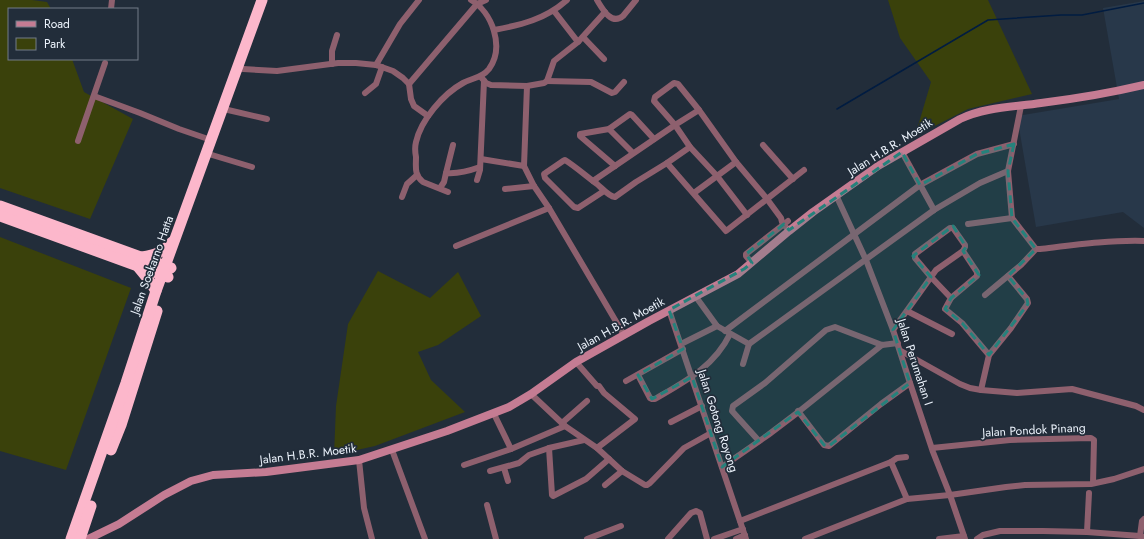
<svg xmlns="http://www.w3.org/2000/svg" width="1144" height="539" viewBox="0 0 1144 539" font-family="Jost,sans-serif">
	<style>
		.built { fill: #28384a }
		.green { fill: #3a410b }
		.lines { fill: none; stroke-linecap: round; stroke-linejoin: round }
		.stream { stroke: #011c41; stroke-width: 1.5 }
		.street { stroke: #8e606e; stroke-width: 6 }
		.secondary { stroke: #c57c93; stroke-width: 8 }
		.highway { stroke: #fcb7cb; stroke-width: 11 }
		.marked { fill: #25827c; fill-opacity: 0.2; stroke: #25827c; stroke-width: 3; stroke-dasharray: 8 5; stroke-linejoin: round }
		.labels { text-anchor: middle; stroke-width: 3.5; stroke-linejoin: round; paint-order: stroke }
		.street-label { font-size: 12px; fill: #ecf3fc; stroke: #222d3a }
	</style>
	<rect width="100%" height="100%" fill="#222d3a"/>
	<polygon class="built" points="1144,1 1144,228 1123,212 1036,227 1017,116 1119,99 1103,8"/>
	<g class="green">
		<polygon points="0,0 32,0 47,2 51,9 9,9 9,59 72,59 84,92 133,119 90,219 0,188"/>
		<polygon points="888,0 988,0 1032,94 968,109 915,136 931,82 900,38"/>
		<polygon points="0,237 131,288 66,470 0,451"/>
		<polygon points="378,271 430,298 458,272 481,316 438,345 418,352 431,380 465,412 375,446 334,455 336,406 348,324"/>
	</g>
	<g class="lines">
		<polyline class="stream" points="837,109 988,20 1061,15 1082,15 1144,3"/>
		<g class="street">
			<path d="M597,0c5,8 14,26 26,16l13,-16"/>
			<polyline points="111,9 112,0"/>
			<polyline points="554,11 578,42 605,12"/>
			<path d="M494,30c27,-5 52,-11 73,-30"/>
			<polyline points="583,37 604,59"/>
			<polyline points="332,64 332,51 337,35"/>
			<polyline points="376,65 400,24 419,0"/>
			<polyline points="243,69 277,71 338,63 356,63 376,65 393,71 403,78 409,84 411,99 414,106 428,116"/>
			<polyline points="481,77 486,83 491,85 527,86 544,83 547,81 554,61 578,42"/>
			<polyline points="547,81 591,82 612,93 615,92 624,82"/>
			<polyline points="409,84 477,4 486,0"/>
			<polyline points="365,93 376,84 382,67"/>
			<polyline points="94,96 140,113 179,129 211,140"/>
			<path d="M1021,106l-13,65 4,47 24,31h4c34,-4 69,-9 104,-8"/>
			<polyline points="228,110 267,119"/>
			<polyline points="609,129 633,153"/>
			<polyline points="78,141 105,63"/>
			<polyline points="763,145 793,179"/>
			<polyline points="902,152 934,210"/>
			<polyline points="212,155 252,167"/>
			<polyline points="481,159 524,166"/>
			<polyline points="667,163 726,231 804,170"/>
			<polyline points="615,166 580,136 580,134 609,129 630,114 632,115 654,139"/>
			<polyline points="446,173 453,145"/>
			<polyline points="477,180 480,170 484,81"/>
			<polyline points="593,181 675,125 699,110"/>
			<path d="M440,188l4,-6 2,-9c12,1 23,-2 34,-6"/>
			<polyline points="505,189 534,186"/>
			<path d="M604,191l-26,17 -4,-1 -29,-29 -1,-4 19,-13 2,-1c11,7 21,16 32,24 5,4 11,12 18,13l21,-15 31,-19 23,-16"/>
			<path d="M448,192l-25,-10c-9,-7 -7,-15 -7,-25 -1,-5 -1,-11 0,-15 5,-22 27,-48 47,-59 9,-5 19,-5 26,-14 16,-22 3,-57 -18,-69"/>
			<polyline points="694,193 736,162"/>
			<polyline points="836,195 866,260 893,330 910,383 933,452 950,495 965,539"/>
			<polyline points="402,197 407,184 417,175"/>
			<polyline points="549,208 624,335"/>
			<polyline points="747,215 717,176 690,147 675,125 654,101 655,97 674,83 678,84 699,110 736,162 767,199 781,218 782,222 789,231"/>
			<polyline points="968,224 1012,218"/>
			<polyline points="456,246 549,208 534,186 524,166 527,86"/>
			<polyline points="752,263 746,256 746,254 788,221"/>
			<polyline points="985,295 1021,265 1036,249"/>
			<polyline points="696,297 717,326 749,344 934,210 980,183 1008,171"/>
			<polyline points="951,298 931,277 936,270 963,251"/>
			<polyline points="669,310 746,539"/>
			<polyline points="907,311 952,334"/>
			<polyline points="893,330 931,277 915,258 915,254 950,228 953,228 965,245 965,247 963,251 977,272 977,276 951,298 945,309 962,323 989,355"/>
			<polyline points="725,331 920,185 977,154 1014,144"/>
			<polyline points="681,344 717,326"/>
			<polyline points="901,351 960,384 970,388 981,390 1017,393 1072,389 1136,406 1144,410"/>
			<polyline points="576,362 597,386 599,386 604,393 635,419 597,448"/>
			<polyline points="743,364 749,344"/>
			<path d="M638,375l12,23 2,1h3c29,-17 59,-32 75,-65"/>
			<polyline points="626,381 683,349"/>
			<polyline points="981,390 989,355 1011,328 1028,303 1027,299 1008,276"/>
			<polyline points="531,394 565,426 597,448 622,471 645,485 647,485 650,483 684,448 711,433"/>
			<polyline points="798,411 824,445 829,446 881,404 910,383"/>
			<polyline points="494,414 511,449"/>
			<polyline points="671,422 702,406"/>
			<polyline points="562,423 587,401"/>
			<polyline points="759,441 732,411 733,406 765,383 826,330 835,327 882,345 898,343"/>
			<polyline points="549,448 552,495 553,496 586,479 609,459"/>
			<polyline points="932,448 1010,440 1091,438 1094,440 1093,483"/>
			<polyline points="392,450 425,539"/>
			<polyline points="359,460 364,508 372,539"/>
			<polyline points="891,462 897,458 906,457"/>
			<polyline points="464,465 511,449 565,426"/>
			<polyline points="722,467 768,435 797,413 882,345"/>
			<polyline points="504,468 508,481"/>
			<polyline points="490,471 519,463 529,455 549,448 584,440"/>
			<polyline points="605,485 622,471"/>
			<polyline points="487,505 496,539"/>
			<polyline points="740,521 891,462 907,499"/>
			<polyline points="1087,532 1089,493"/>
			<polyline points="1140,536 1142,521 1144,519"/>
			<polyline points="587,539 621,526"/>
			<polyline points="668,539 691,513 696,511 700,513 707,539"/>
			<polyline points="714,539 743,529"/>
			<polyline points="736,539 745,535"/>
			<polyline points="805,539 907,499 950,495 1006,487 1025,485 1091,484 1114,479 1144,469"/>
			<polyline points="939,539 964,536"/>
			<polyline points="977,539 983,535 1000,531 1043,531 1087,532 1140,536 1144,537"/>
		</g>
		<path class="secondary" d="M88,539l31,-15 45,-29 27,-14 22,-6 53,-3 93,-12 88,-29 62,-24 22,-13 45,-32 73,-41 89,-47 51,-43 24,-19 65,-46 82,-47c25,-12 54,-12 81,-16 34,-4 69,-10 103,-18"/>
		<g class="highway">
			<polyline points="0,206 171,268"/>
			<polyline points="0,216 168,277"/>
			<path d="M142,257c13,-2 22,-5 30,-15"/>
			<polyline points="139,268 148,279 156,291"/>
			<polyline points="111,450 121,425 157,311"/>
			<polyline points="71,539 126,383 156,291 262,0"/>
			<polyline points="80,539 91,506"/>
		</g>
	</g>
	<path class="marked" d="M1014,144l-6,27 4,47 24,31 -28,27 19,23 1,5 -39,51 -27,-32 -17,-14 6,-11 28,-23 -16,-24 3,-4 -13,-21 -40,30 18,21 -38,53 17,53 -81,63 -5,-1 -26,-33 -76,55 -30,-90 -40,22 -14,-24 45,-26 -14,-39 75,-41 8,-6 -6,-9 38,-30 5,6 113,-78 18,33 57,-31z"/>
	<g class="labels">
		<g class="street-label">
			<text transform="translate(890 147) rotate(-32)" y="4">Jalan H.B.R. Moetik</text>
			<text transform="translate(152 265) rotate(-70)" y="4">Jalan Soekarno Hatta</text>
			<text transform="translate(621 324) rotate(-29)" y="4">Jalan H.B.R. Moetik</text>
			<text transform="translate(915 362) rotate(72)" y="4">Jalan Perumahan I</text>
			<text transform="translate(718 421) rotate(72)" y="4">Jalan Gotong Royong</text>
			<text transform="translate(1034 430) rotate(-3)" y="4">Jalan Pondok Pinang</text>
			<text transform="translate(308 454) rotate(-7)" y="4">Jalan H.B.R. Moetik</text>
		</g>
	</g>
	<rect x="8" y="8" width="130" height="52" fill="#222d3a" stroke="#737c88"/>
	<rect x="16" y="21" width="20" height="6" fill="#c57c93" stroke="#737c88"/>
	<text x="44" y="28" font-size="12" fill="#ecf3fc">Road</text>
	<rect x="16" y="38" width="20" height="12" fill="#3a410b" stroke="#737c88"/>
	<text x="44" y="48" font-size="12" fill="#ecf3fc">Park</text>
</svg>
